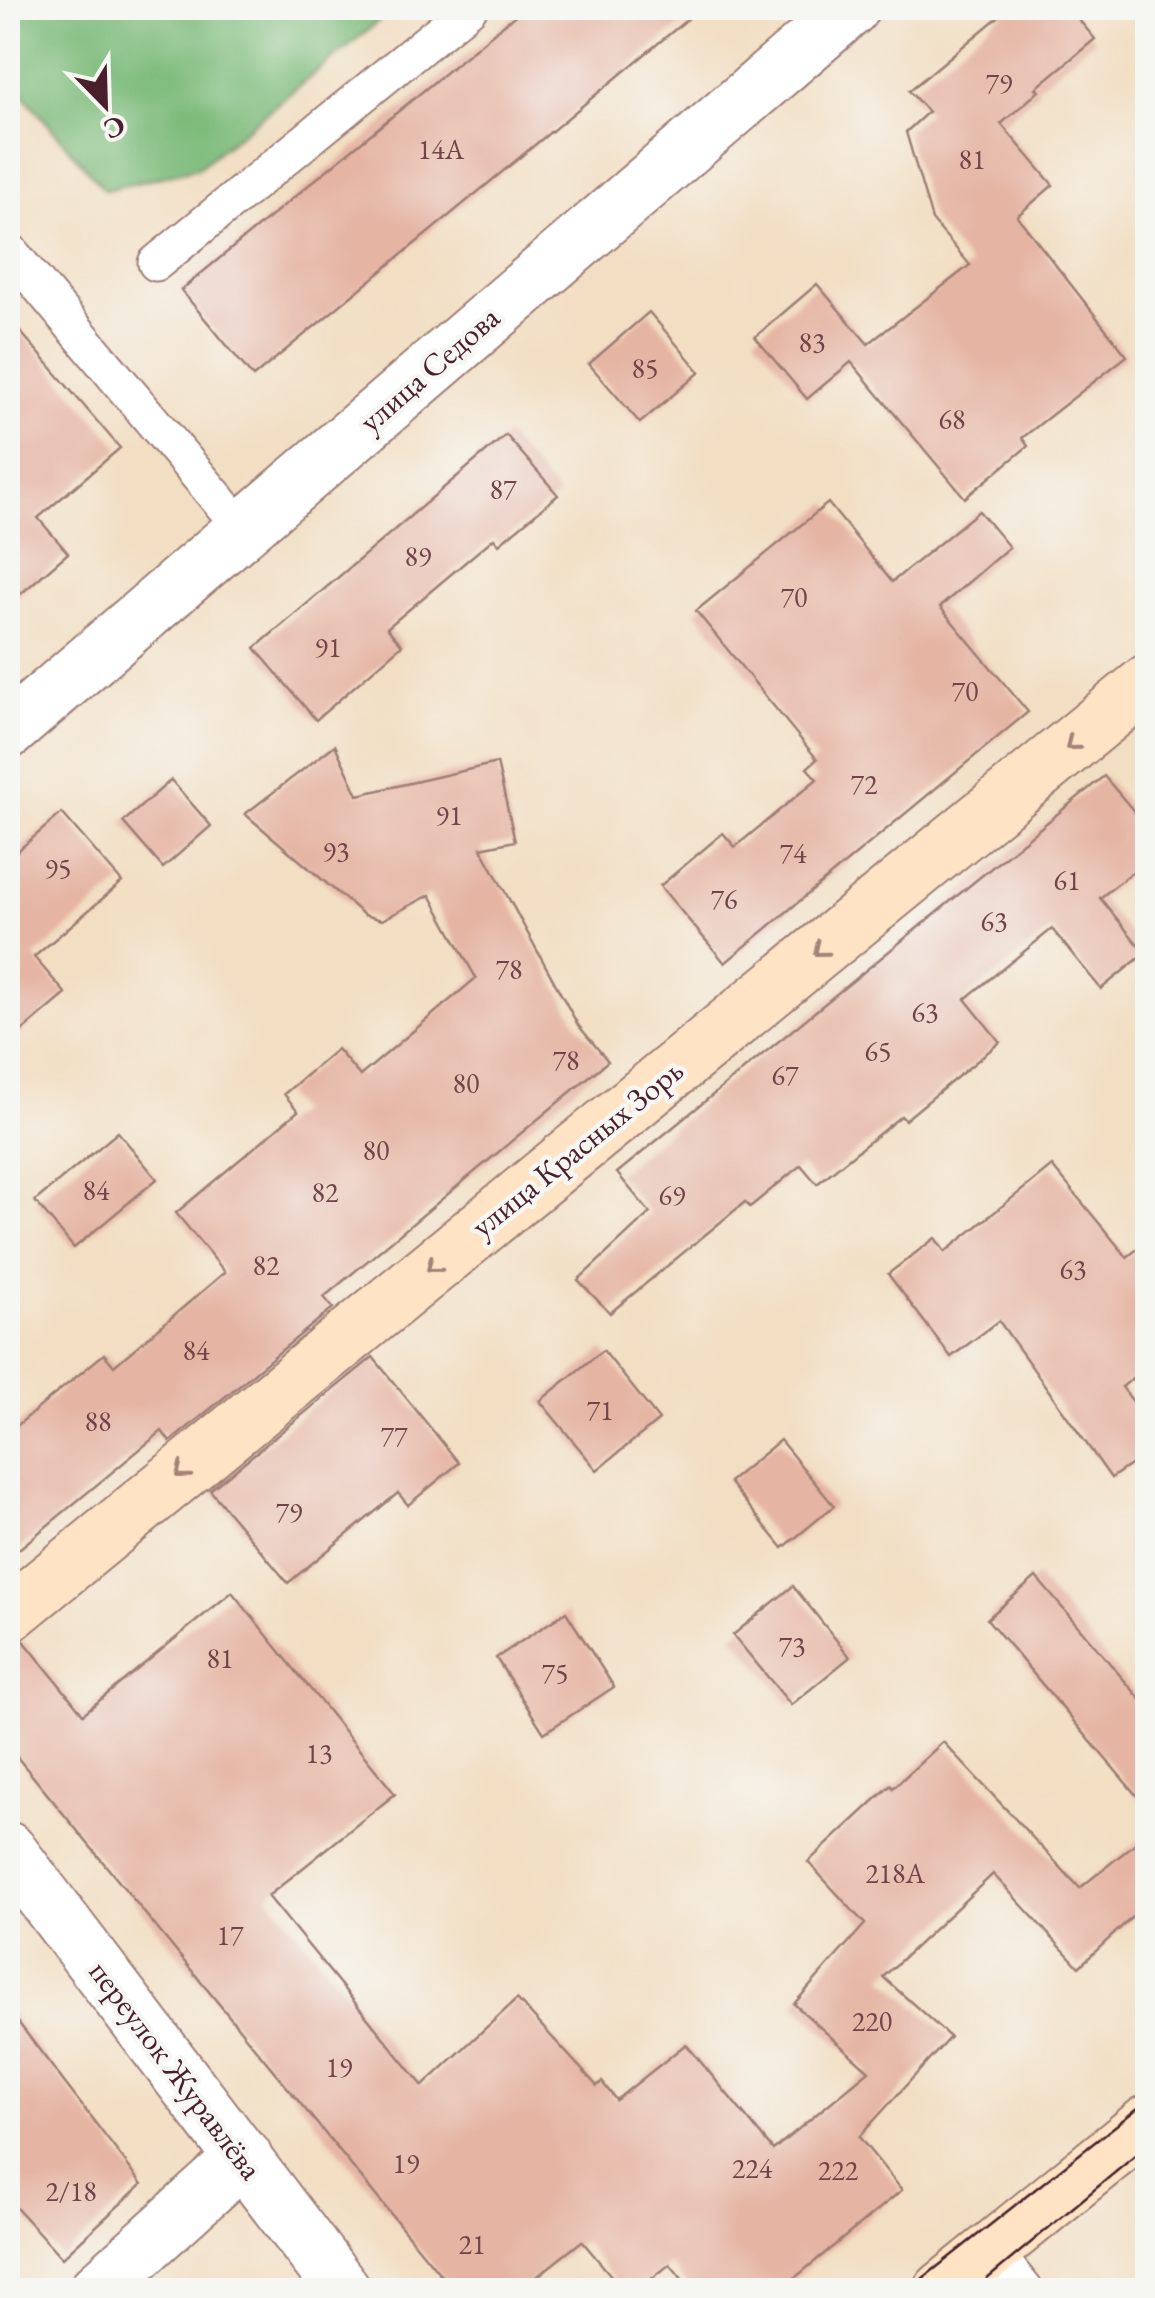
<svg xmlns="http://www.w3.org/2000/svg" width="1155" height="2298" viewBox="0 0 1155 2298" font-family="'EB Garamond',serif">
	<style>
		.forest { fill: #7ebc7c; stroke: #646e54; stroke-width: 2.5 }
		.building { fill: #e5b4a2 }
		.lines { fill: none; stroke-linecap: round; stroke-linejoin: round }
		.lane-casing { stroke: #9e7e76; stroke-width: 39 }
		.street-casing { stroke: #9e7e76; stroke-width: 59 }
		.secondary-casing { stroke: #9e7e76; stroke-width: 59 }
		.lane { stroke: #fff; stroke-width: 35 }
		.street { stroke: #fff; stroke-width: 55 }
		.secondary { stroke: #fee4c5; stroke-width: 55 }
		.tram { stroke: #4a1f2b; stroke-width: 2.5 }
		.oneway { stroke: #a48278 }
		.labels { text-anchor: middle; stroke-width: 9; stroke-linejoin: round; paint-order: stroke }
		.number-label { font-size: 28px; fill: #714449 }
		.street-label { font-size: 32px; fill: #4a1f2b; stroke: #f6f6f2 }
	</style>
	<rect width="100%" height="100%" fill="#f6f6f2"/>
	<filter id="ink" filterUnits="userSpaceOnUse"><feTurbulence type="fractalNoise" baseFrequency=".01" numOctaves="2"/><feDisplacementMap in="SourceGraphic" scale="20" xChannelSelector="R" yChannelSelector="G"/><feConvolveMatrix kernelMatrix="1 2 1 2 8 2 1 2 1" color-interpolation-filters="sRGB"/></filter>
	<filter id="wash" filterUnits="userSpaceOnUse"><feTurbulence type="fractalNoise" baseFrequency=".0048" numOctaves="4" result="noise"/><feDisplacementMap in="SourceGraphic" scale="40" xChannelSelector="R" yChannelSelector="G"/><feGaussianBlur stdDeviation="2.25" result="paint"/><feColorMatrix in="noise" values="0 0 0 0 0 0 0 0 0 0 0 0 0 0 0 0 0 1.4 0 .05"/><feComposite in="paint" operator="in"/></filter>
	<g filter="url(#wash)">
		<rect width="100%" height="100%" fill="#f2dec2"/>
		<polygon class="forest" points="8,8 395,8 198,168 105,190 8,77"/>
		<g id="blocks">
			<g class="building">
				<polygon points="524,8 701,8 253,377 181,290"/>
				<polygon points="1009,8 1069,8 1095,39 1036,88 1039,91 1001,124 1053,185 1017,216 1127,356 1022,438 1028,446 965,498 851,362 807,399 755,337 817,284 868,344 970,265 932,220 906,132 928,112 909,91"/>
				<polygon points="649,312 700,372 640,423 589,364"/>
				<polygon points="8,317 120,448 38,518 68,553 8,605"/>
				<polygon points="506,435 558,495 499,544 494,538 387,628 402,645 316,720 255,648"/>
				<polygon points="828,503 892,582 979,511 1009,547 940,607 1028,712 725,963 660,886 723,833 735,847 817,779 807,768 817,759 696,611"/>
				<polygon points="335,745 358,795 497,763 515,841 481,848 578,1025 608,1061 324,1297 333,1308 170,1442 162,1431 8,1558 8,1433 104,1354 114,1366 225,1272 176,1213 298,1111 284,1094 337,1049 360,1076 476,978 430,895 382,920 364,915 245,814"/>
				<polygon points="1104,776 1148,828 1148,860 1100,898 1145,953 1101,989 1052,929 965,999 1000,1042 905,1120 901,1116 817,1184 801,1165 750,1207 745,1202 610,1313 578,1280 650,1213 617,1173"/>
				<polygon points="171,780 211,826 163,868 123,822"/>
				<polygon points="62,813 122,882 34,957 66,994 8,1043 8,859"/>
				<polygon points="118,1132 157,1179 74,1248 35,1201"/>
				<polygon points="1052,1166 1127,1257 1148,1241 1148,1366 1122,1387 1148,1422 1148,1453 1111,1478 999,1321 951,1357 888,1274 935,1238 945,1252"/>
				<polygon points="603,1350 659,1420 597,1470 540,1401"/>
				<polygon points="373,1357 459,1463 408,1505 398,1493 288,1583 210,1490"/>
				<polygon points="780,1440 834,1506 783,1548 729,1482"/>
				<polygon points="1036,1577 1148,1708 1148,1809 987,1619"/>
				<polygon points="793,1586 850,1657 791,1705 733,1635"/>
				<polygon points="232,1592 395,1794 268,1896 423,2086 517,1999 597,2086 602,2082 616,2100 686,2044 773,2150 869,2071 794,2004 865,1924 808,1862 891,1785 893,1788 943,1742 1080,1888 1148,1833 1148,1902 1079,1967 993,1874 883,1977 950,2037 859,2137 902,2190 780,2290 691,2290 670,2264 638,2290 623,2290 582,2241 520,2290 453,2290 8,1746 8,1645 24,1641 83,1714"/>
				<polygon points="566,1612 614,1687 544,1733 496,1658"/>
				<polygon points="8,2009 142,2184 62,2258 8,2199"/>
			</g>
		</g>
	</g>
	<g filter="url(#ink)">
		<use href="#blocks" fill-opacity="0" stroke="#9e7e76" stroke-width="2.5"/>
		<g class="lines">
			<defs>
				<g id="lane">
					<polyline points="8,249 243,529"/>
					<polyline points="156,263 469,8"/>
					<polyline points="992,2249 1025,2290"/>
				</g>
				<g id="street">
					<polyline points="8,731 851,8"/>
					<polyline points="8,1850 343,2290"/>
					<polyline points="97,2290 244,2157"/>
				</g>
				<g id="secondary">
					<polyline points="8,1615 1148,682"/>
					<polyline points="942,2290 1148,2123"/>
				</g>
			</defs>
			<use href="#lane" class="lane-casing"/>
			<use href="#street" class="street-casing"/>
			<use href="#secondary" class="secondary-casing"/>
			<use href="#lane" class="lane"/>
			<use href="#street" class="street"/>
			<use href="#secondary" class="secondary"/>
			<g class="tram">
				<polyline points="908,2290 1148,2100"/>
				<polyline points="974,2290 1148,2145"/>
			</g>
		</g>
		<defs><path id="oneway-chevron" d="M-2-3.5L2.5 0L-2 3.5" fill="none" stroke-width="1.6" stroke-linecap="round" stroke-linejoin="round" transform="scale(2.5)"/></defs>
		<g class="oneway">
			<use href="#oneway-chevron" transform="translate(1072 744) rotate(141)"/>
			<use href="#oneway-chevron" transform="translate(820 950) rotate(141)"/>
			<use href="#oneway-chevron" transform="translate(433 1266) rotate(141)"/>
			<use href="#oneway-chevron" transform="translate(182 1472) rotate(141)"/>
		</g>
	</g>
	<g class="labels">
		<g class="number-label">
			<text x="999" y="93">79</text>
			<text x="441" y="159">14А</text>
			<text x="972" y="169">81</text>
			<text x="812" y="352">83</text>
			<text x="645" y="378">85</text>
			<text x="952" y="429">68</text>
			<text x="503" y="499">87</text>
			<text x="418" y="566">89</text>
			<text x="794" y="607">70</text>
			<text x="328" y="657">91</text>
			<text x="965" y="701">70</text>
			<text x="864" y="794">72</text>
			<text x="449" y="825">91</text>
			<text x="336" y="861">93</text>
			<text x="793" y="863">74</text>
			<text x="58" y="878">95</text>
			<text x="1067" y="890">61</text>
			<text x="724" y="909">76</text>
			<text x="994" y="931">63</text>
			<text x="509" y="979">78</text>
			<text x="925" y="1022">63</text>
			<text x="878" y="1061">65</text>
			<text x="566" y="1070">78</text>
			<text x="785" y="1085">67</text>
			<text x="466" y="1093">80</text>
			<text x="376" y="1160">80</text>
			<text x="96" y="1200">84</text>
			<text x="325" y="1202">82</text>
			<text x="672" y="1205">69</text>
			<text x="266" y="1275">82</text>
			<text x="1073" y="1279">63</text>
			<text x="196" y="1360">84</text>
			<text x="600" y="1420">71</text>
			<text x="98" y="1431">88</text>
			<text x="394" y="1446">77</text>
			<text x="289" y="1522">79</text>
			<text x="792" y="1656">73</text>
			<text x="220" y="1668">81</text>
			<text x="555" y="1683">75</text>
			<text x="319" y="1763">13</text>
			<text x="895" y="1883">218А</text>
			<text x="230" y="1945">17</text>
			<text x="872" y="2031">220</text>
			<text x="339" y="2077">19</text>
			<text x="406" y="2173">19</text>
			<text x="752" y="2178">224</text>
			<text x="838" y="2180">222</text>
			<text x="71" y="2201">2/18</text>
			<text x="472" y="2254">21</text>
		</g>
		<g class="street-label">
			<text transform="translate(429 369) rotate(-41)" y="11">улица Седова</text>
			<text transform="translate(577 1148) rotate(-39)" y="11">улица Красных Зорь</text>
			<text transform="translate(176 2070) rotate(53)" y="11">переулок Журавлёва</text>
		</g>
	</g>
	<rect width="1155" height="2298" fill="none" stroke="#f6f6f2" stroke-width="40"/>
	<g transform="translate(105 105) rotate(157)" stroke="#f6f6f2" stroke-width="8" paint-order="stroke">
	<path d="M0-8L18 38L0 25L-18 38Z" fill="#4a1f2b"/>
	<text y="-15" font-size="28" font-weight="bold" text-anchor="middle" fill="#4a1f2b">С</text>
	</g>
</svg>
